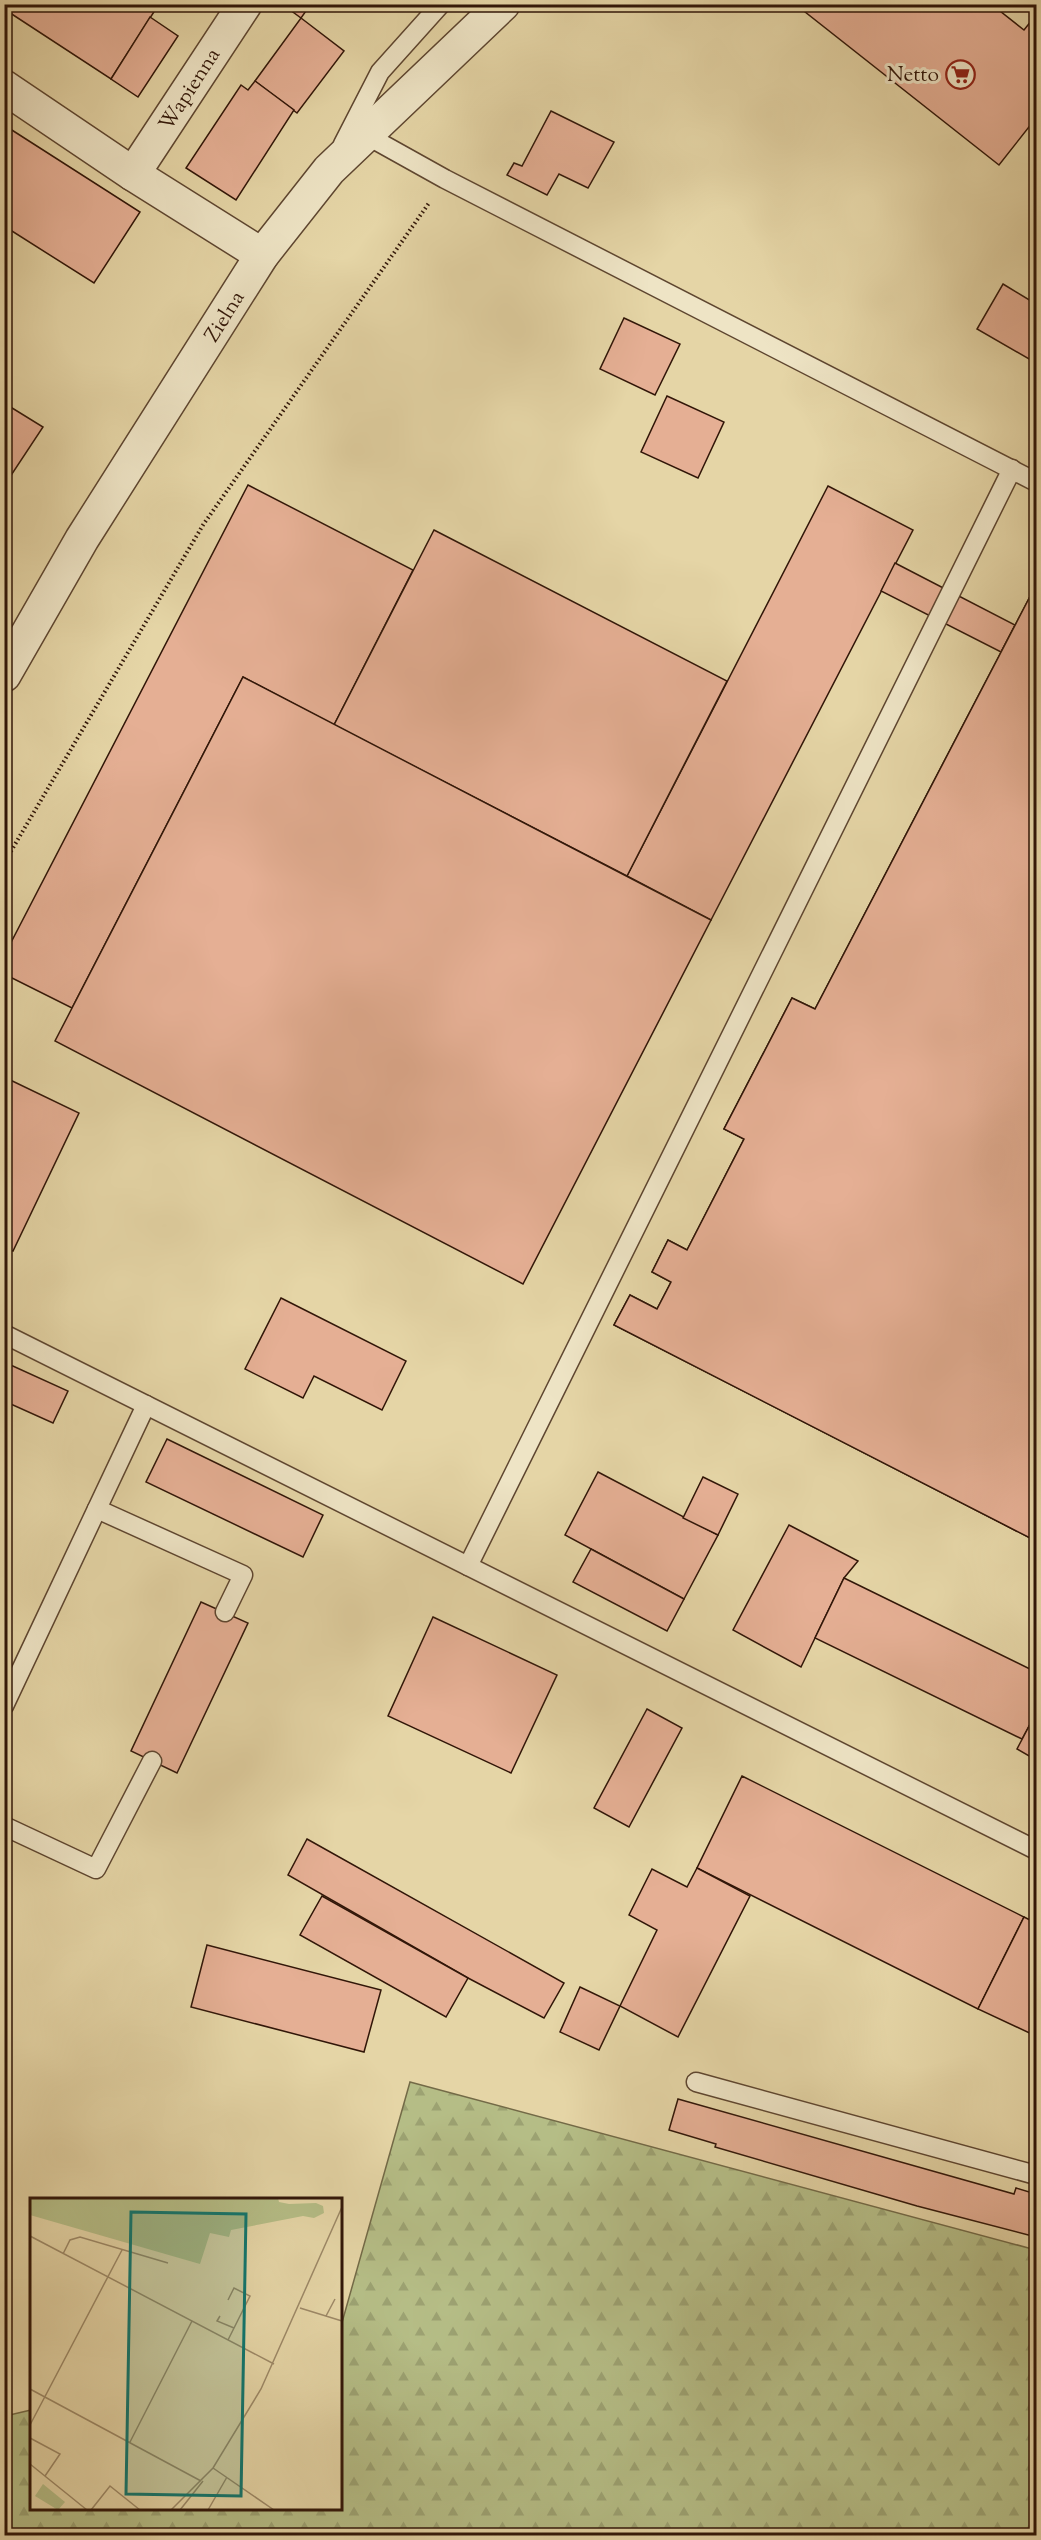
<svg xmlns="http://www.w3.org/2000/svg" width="1041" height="2540" viewBox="0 0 1041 2540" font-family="'Sorts Mill Goudy',serif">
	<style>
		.forest { fill: url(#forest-firs); stroke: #736a47; stroke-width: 1.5 }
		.building { fill: #e5af94; stroke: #311608; stroke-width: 1.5 }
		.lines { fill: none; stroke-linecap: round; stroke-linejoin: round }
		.service-casing { stroke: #5e4630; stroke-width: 21 }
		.minor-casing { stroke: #5e4630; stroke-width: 36 }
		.tertiary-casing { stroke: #5e4630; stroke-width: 36 }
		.path { stroke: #311608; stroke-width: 4; stroke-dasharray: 1.5 3; stroke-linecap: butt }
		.service { stroke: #eee4c5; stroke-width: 18 }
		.minor { stroke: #eee4c5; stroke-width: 33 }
		.tertiary { stroke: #eee4c5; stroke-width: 33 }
		.labels { text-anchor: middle; stroke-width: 6; stroke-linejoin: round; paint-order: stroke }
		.poi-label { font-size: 21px; fill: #311608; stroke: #eee4c5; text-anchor: end }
		.street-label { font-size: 21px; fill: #311608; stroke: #eee4c5 }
		.inset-road { fill: none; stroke: #9d8967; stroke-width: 1.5 }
		.view { fill: #0f766e; fill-opacity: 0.15; stroke: #0f766e; stroke-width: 3 }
		.inset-edge { fill: none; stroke: #311608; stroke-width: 3 }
	</style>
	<defs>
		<pattern id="forest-firs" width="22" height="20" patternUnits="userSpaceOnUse" patternTransform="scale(1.5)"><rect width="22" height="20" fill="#b5bd86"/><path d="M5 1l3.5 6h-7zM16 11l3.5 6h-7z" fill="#9ca272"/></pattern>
	</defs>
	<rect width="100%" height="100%" fill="#e5d5a6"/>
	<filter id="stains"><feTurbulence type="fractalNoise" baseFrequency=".00333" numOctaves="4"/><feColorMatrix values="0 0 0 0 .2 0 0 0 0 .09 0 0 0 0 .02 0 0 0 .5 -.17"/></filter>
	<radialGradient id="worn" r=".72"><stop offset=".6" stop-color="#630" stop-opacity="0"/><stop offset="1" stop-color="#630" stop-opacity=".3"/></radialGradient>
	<polygon class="forest" points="410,2082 1036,2250 1036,2535 5,2535 5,2416 31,2410 32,2508 340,2508 341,2326"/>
	<g class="building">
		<polygon points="4,4 159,4 111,79 4,9"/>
		<polygon points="282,4 311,4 301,18"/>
		<polygon points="795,4 991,4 1024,30 1036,15 1036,118 999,165"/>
		<polygon points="150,17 178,36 138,97 111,79"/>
		<polygon points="301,18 344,51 297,113 255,81"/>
		<polygon points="255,81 294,110 236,200 186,168 241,85 248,90"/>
		<polygon points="551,111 614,142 588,188 559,174 547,195 507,175 514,163 522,166"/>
		<polygon points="4,125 140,212 94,283 4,226"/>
		<polygon points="1003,284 1036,304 1036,363 977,329"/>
		<polygon points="624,318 680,344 655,395 600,369"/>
		<polygon points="667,396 724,422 698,478 641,452"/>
		<polygon points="4,403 43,427 4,486"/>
		<polygon points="248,485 413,570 334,725 243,677 72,1008 4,974 4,956"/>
		<polygon points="828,486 913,530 711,920 627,876"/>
		<polygon points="434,530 727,681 627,876 334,725"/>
		<polygon points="895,563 1015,625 1001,652 881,591"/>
		<polygon points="1036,585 1036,1541 614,1325 630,1295 657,1309 671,1282 652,1272 668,1240 687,1250 744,1139 724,1129 792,998 815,1009"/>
		<polygon points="1036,585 1036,1541 614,1325 630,1295 657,1309 671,1282 652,1272 668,1240 687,1250 744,1139 724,1129 792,998 815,1009"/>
		<polygon points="243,677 711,920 523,1284 55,1041"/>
		<polygon points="4,1077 79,1113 13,1251 4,1248"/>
		<polygon points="281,1298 406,1361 382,1410 314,1376 303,1398 245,1369"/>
		<polygon points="4,1362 68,1391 53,1423 4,1401"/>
		<polygon points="167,1439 323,1515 303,1557 146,1482"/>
		<polygon points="598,1472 718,1535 684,1599 565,1535"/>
		<polygon points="703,1477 738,1494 718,1535 683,1518"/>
		<polygon points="789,1525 858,1561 844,1578 801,1667 733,1630"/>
		<polygon points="591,1549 684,1599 667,1631 573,1582"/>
		<polygon points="844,1578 1036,1672 1036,1713 1022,1739 815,1638"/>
		<polygon points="201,1602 248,1623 177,1773 131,1751"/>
		<polygon points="433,1617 557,1675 511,1773 388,1716"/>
		<polygon points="647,1709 682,1728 629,1827 594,1808"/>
		<polygon points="1036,1713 1036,1760 1017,1749"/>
		<polygon points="742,1776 1024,1917 978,2009 697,1868"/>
		<polygon points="307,1839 564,1983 544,2018 468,1978 288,1875"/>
		<polygon points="697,1868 750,1896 678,2037 620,2006 657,1930 629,1915 652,1869 687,1887"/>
		<polygon points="322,1896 468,1978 446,2017 300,1935"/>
		<polygon points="1024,1917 1036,1923 1036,2036 978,2009"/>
		<polygon points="207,1945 381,1990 364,2052 191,2007"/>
		<polygon points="580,1987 620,2006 599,2050 560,2032"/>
		<polygon points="678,2099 1014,2194 1016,2188 1036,2194 1036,2237 917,2206 715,2147 716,2144 669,2130"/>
	</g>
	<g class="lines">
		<defs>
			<g id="service">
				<polyline points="366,135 445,179 1036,482"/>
				<polyline points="343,144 380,72 441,4"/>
				<polyline points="4,1334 1036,1850"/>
				<polyline points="97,1509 243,1575 225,1612"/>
				<polyline points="468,1566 1012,469"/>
				<polyline points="4,1706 146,1405"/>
				<polyline points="4,1826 96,1869 152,1761"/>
				<polyline points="696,2082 1036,2175"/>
			</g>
			<g id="minor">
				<polyline points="4,87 133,174 262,255"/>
				<polyline points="133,174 245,4"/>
			</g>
			<polyline id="tertiary" points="4,675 82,539 262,255 329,170 503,4"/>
		</defs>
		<use href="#service" class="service-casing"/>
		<use href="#minor" class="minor-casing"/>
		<use href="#tertiary" class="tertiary-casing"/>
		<polyline class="path" points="4,863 203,525 429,203"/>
		<use href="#service" class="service"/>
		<use href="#minor" class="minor"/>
		<use href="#tertiary" class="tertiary"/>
	</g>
	<defs>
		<symbol id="supermarket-ring" viewBox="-11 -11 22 22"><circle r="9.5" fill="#eee4c5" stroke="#8f2418" stroke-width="1.5"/><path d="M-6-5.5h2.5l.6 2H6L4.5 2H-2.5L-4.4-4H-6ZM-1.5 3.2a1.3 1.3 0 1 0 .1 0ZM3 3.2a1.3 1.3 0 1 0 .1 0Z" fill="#8f2418"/></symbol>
	</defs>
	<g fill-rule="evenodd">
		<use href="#supermarket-ring" x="944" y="58" width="33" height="33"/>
	</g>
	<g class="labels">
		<g class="poi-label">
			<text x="939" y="81">Netto</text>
		</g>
		<g class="street-label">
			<text transform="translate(189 89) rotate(-57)" y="7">Wapienna</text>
			<text transform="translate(224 316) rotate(-58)" y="7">Zielna</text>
		</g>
	</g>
	<g transform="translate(30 2198)">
		<rect width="312" height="312" fill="#e5d5a6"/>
		<path d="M13,286l22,18 -7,8 -23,-14z" fill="#b5bd86"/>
		<path d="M0,0h248l1,4 10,2 27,-1 7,3 1,7 -10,5 -11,-2 -72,14 -2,7 -19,-4 -10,31 -170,-49z" fill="#b5bd86"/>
		<path class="inset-road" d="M0,38l244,128M33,56l7,-14 10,-3 88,26M270,110l42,13M190,118l-3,5 17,7M296,118l9,-17M198,142l22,-44 -16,-8 -6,12M0,191l171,92M0,227l92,-175M0,240l30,16 -15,22M100,244l62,-121M0,266l57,46M183,270l61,42M61,312l19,-24 30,24M141,312l42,-42 48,-79 81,-182M150,312l23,-29M178,312l19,-33"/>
		<path class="view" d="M101,14l115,2 -5,282 -115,-2z"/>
		<rect width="312" height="312" class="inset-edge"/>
	</g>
	<rect width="1041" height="2540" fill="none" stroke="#e5d5a6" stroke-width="24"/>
	<rect x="6" y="6" width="1029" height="2528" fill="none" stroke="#311608" stroke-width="3"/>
	<rect x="12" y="12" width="1017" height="2516" fill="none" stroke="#311608" stroke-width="1.5"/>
	<rect width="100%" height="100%" filter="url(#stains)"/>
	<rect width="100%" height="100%" fill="url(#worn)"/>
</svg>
